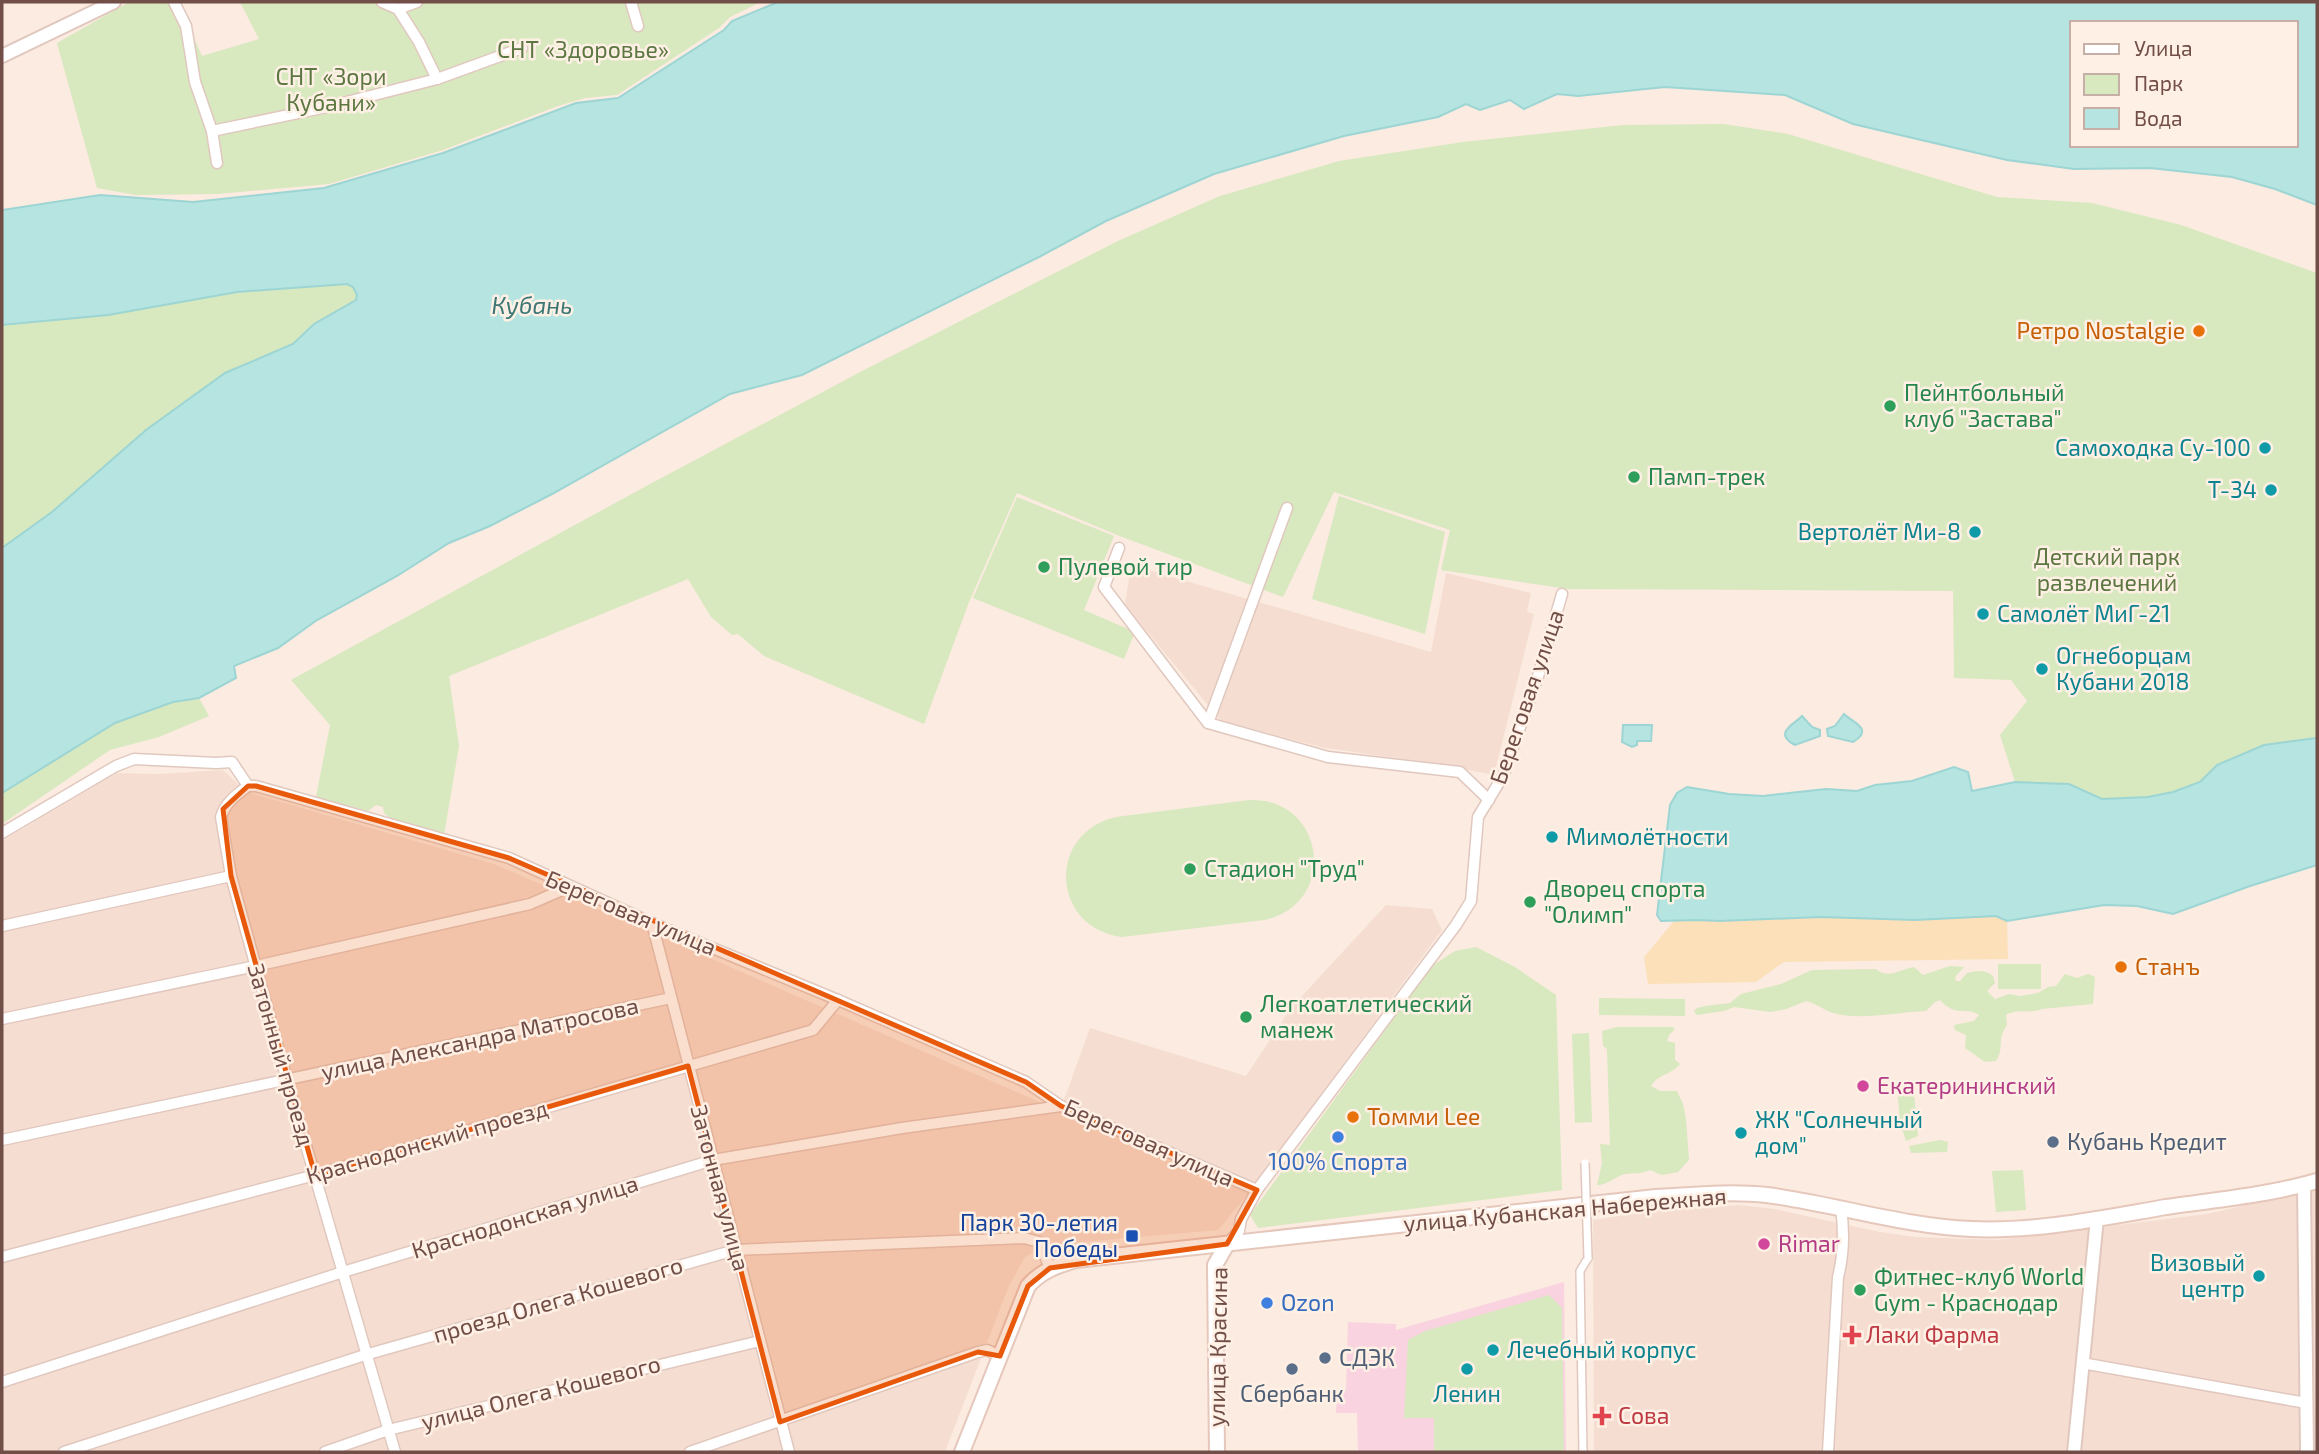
<svg xmlns="http://www.w3.org/2000/svg" width="2319" height="1454" viewBox="0 0 2319 1454" font-family="'Exo 2',sans-serif">
	<style>
		.residential { fill: #f5ded1 }
		.medical { fill: #f9d3df }
		.green { fill: #d8e8bf }
		.sand { fill: #fbe0ba }
		.water { fill: #b5e4e1; stroke: #9cd5d3; stroke-width: 2; fill-rule: evenodd }
		.lines { fill: none; stroke-linecap: round; stroke-linejoin: round }
		.pedestrian-casing { stroke: #e1c8bf; stroke-width: 10 }
		.minor-casing { stroke: #e1c8bf; stroke-width: 13 }
		.tertiary-casing { stroke: #e1c8bf; stroke-width: 16 }
		.secondary-casing { stroke: #e6c7bc; stroke-width: 18 }
		.pedestrian { stroke: #fff; stroke-width: 7 }
		.minor { stroke: #fff; stroke-width: 10 }
		.tertiary { stroke: #fff; stroke-width: 12 }
		.secondary { stroke: #fff; stroke-width: 14 }
		.pedestrian-bridge-casing { stroke: #e1c8bf; stroke-width: 10; stroke-linecap: butt }
		.pedestrian-bridge { stroke: #fff; stroke-width: 7 }
		.marked { fill: #e8590c; fill-opacity: 0.2; stroke: #e8590c; stroke-width: 5; stroke-linejoin: round }
		.food-dot { fill: #e8710a; stroke: #fff0e5; stroke-width: 2.5 }
		.leisure-dot { fill: #2e9e5b; stroke: #fff0e5; stroke-width: 2.5 }
		.culture-dot { fill: #0f9aa8; stroke: #fff0e5; stroke-width: 2.5 }
		.hotel-dot { fill: #d1479c; stroke: #fff0e5; stroke-width: 2.5 }
		.shop-dot { fill: #3f7fe0; stroke: #fff0e5; stroke-width: 2.5 }
		.service-dot { fill: #5c6f8a; stroke: #fff0e5; stroke-width: 2.5 }
		.transit-dot { fill: #1a4fb4; stroke: #fff0e5; stroke-width: 2.5 }
		.health-dot { fill: #e0444e; stroke: #fff0e5; stroke-width: 2.5 }
		.labels { text-anchor: middle; stroke-width: 5; stroke-linejoin: round; paint-order: stroke }
		.park-label { font-size: 23px; fill: #5c7741; stroke: #fff0e5 }
		.food-label { font-size: 23px; fill: #c56008; stroke: #fff0e5; text-anchor: start }
		.leisure-label { font-size: 23px; fill: #27864d; stroke: #fff0e5; text-anchor: start }
		.culture-label { font-size: 23px; fill: #0d838f; stroke: #fff0e5; text-anchor: start }
		.street-label { font-size: 23px; fill: #714e48; stroke: #fff0e5 }
		.hotel-label { font-size: 23px; fill: #b23c85; stroke: #fff0e5; text-anchor: start }
		.service-label { font-size: 23px; fill: #4e5e75; stroke: #fff0e5; text-anchor: start }
		.shop-label { font-size: 23px; fill: #366cbe; stroke: #fff0e5 }
		.transit-label { font-size: 23px; fill: #164399; stroke: #fff0e5; text-anchor: end }
		.health-label { font-size: 23px; fill: #be3a42; stroke: #fff0e5; text-anchor: start }
		.water-label { font-size: 24px; font-style: italic; fill: #3c7775; stroke: #fff0e5 }
	</style>
	<rect width="100%" height="100%" fill="#fbebe0"/>
	<g class="residential">
		<polygon points="1131,565 1431,652 1446,573 1531,593 1527,612 1534,614 1494,775 1433,763 1325,748 1221,721 1125,605"/>
		<polygon points="223,770 247,792 494,864 1060,1111 1090,1028 1246,1076 1291,1008 1386,905 1432,909 1442,930 1248,1194 1218,1230 1048,1245 1025,1257 1008,1288 945,1452 2,1452 2,841 117,773 159,774"/>
		<polygon points="2317,1189 2317,1452 1594,1452 1593,1220 1653,1211 1739,1205 1775,1209 1880,1232 1915,1237 1997,1240 2207,1214"/>
	</g>
	<polygon class="medical" points="1564,1282 1566,1452 1358,1452 1357,1413 1336,1413 1337,1390 1346,1389 1348,1322 1396,1324 1396,1330"/>
	<g class="green">
		<polygon points="129,2 178,2 202,56 259,39 240,2 761,2 730,17 719,28 617,95 585,98 558,106 443,150 329,184 217,194 136,195 97,188 57,43"/>
		<polygon points="1724,124 1788,134 1997,197 2092,203 2181,225 2317,273 2317,738 2264,745 2217,765 2201,782 2173,792 2148,797 2102,799 2069,784 2015,782 2000,735 2027,701 2011,680 1954,678 1953,591 1568,589 1441,570 1450,530 1334,492 1283,597 1117,535 1017,493 969,602 924,724 764,656 738,634 732,635 711,617 688,579 449,676 459,746 444,835 390,818 384,813 383,807 376,805 368,811 316,797 330,725 291,680 639,490 864,370 1118,241 1220,196 1339,161 1463,142 1623,125"/>
		<polygon points="347,284 356,290 356,300 314,324 293,344 225,373 146,431 52,512 2,548 2,325 108,315 237,292"/>
		<polygon points="1339,496 1445,532 1425,634 1312,599"/>
		<polygon points="1017,497 1114,536 1084,610 1135,632 1124,659 973,598"/>
		<polygon points="199,698 209,716 159,737 110,750 2,824 2,793 115,723 173,702"/>
		<path d="M1249,800c77,-3 90,104 15,120l-142,17c-71,-9 -76,-104 -6,-120z"/>
		<polygon points="1476,947 1515,967 1556,995 1562,1190 1258,1228 1250,1215 1432,966 1455,951"/>
		<rect x="1998" y="964" width="43" height="25"/>
		<path d="M1950,966l14,1 -9,10 1,4h4l7,-8c10,-2 17,-4 26,3l2,7 -8,8 8,8 14,-5 11,2 18,-3 10,-6 8,-1 9,-12 12,4 11,-4 7,3 -2,27 -51,5c-12,5 -25,-1 -36,6l1,10c-11,16 -2,22 -11,36l-11,1 -20,-14 1,-13 -11,-5 -1,-5 20,-4 5,-6c-13,-9 -23,3 -39,-15l-5,2 -9,9c-29,1 -61,9 -89,3 -13,-3 -19,-10 -31,-13l-20,8 -16,3 -36,-5 -10,4 -27,4 -3,-4 3,-3 9,-2 24,-3 11,-9 40,-10 31,-14 64,-1c12,11 24,0 38,-2l9,8z"/>
		<polygon points="1599,998 1685,999 1685,1016 1599,1015"/>
		<path d="M1617,1027h55l3,2 -6,6 -2,6 8,2v17l5,4c-7,10 -22,10 -29,22l9,5h17l6,13 3,15 3,41 -11,12 -16,3 -12,-5c-9,4 -16,3 -25,4 -11,3 -17,11 -28,11l5,-22 -2,-19 10,1 -3,-96 -4,-3 -1,-15z"/>
		<polygon points="1589,1033 1592,1122 1575,1123 1572,1034"/>
		<polygon points="1913,1084 1918,1136 1906,1141 1900,1122 1897,1085"/>
		<polygon points="1940,1140 1948,1142 1947,1152 1911,1153 1909,1146"/>
		<polygon points="2023,1170 2026,1210 1996,1212 1992,1171"/>
		<polygon points="1549,1295 1562,1308 1564,1452 1434,1452 1434,1418 1404,1418 1408,1340 1425,1331"/>
	</g>
	<polygon class="sand" points="1996,916 2007,921 2008,959 1784,962 1756,982 1648,984 1644,957 1674,921 1720,921 1821,917 1915,920"/>
	<g class="water">
		<path d="M778,2h1539v203l-42,-16 -43,-12 -82,-9 -76,1 -67,-9 -154,-36 -68,-29 -120,-8 -87,9 -21,-2 -33,15 -14,-9 -30,10 -14,-6 -28,13 -94,19 -130,38 -108,47 -65,35 -239,119 -72,19 -178,100 -62,32 -41,17 -52,33 -80,44 -39,28 -44,18 2,12 -37,20 -26,4 -58,21 -113,70v-245l50,-36 94,-82 79,-57 68,-29 21,-20 42,-24 1,-5 -4,-8 -6,-3 -110,8 -129,23 -106,10v-115l98,-15 93,7 131,-14 119,-35 133,-50 42,-5 106,-68 8,-9zM2072,23h224v122h-224z"/>
		<path d="M1844,714c8,8 31,15 9,28l-25,-6 -1,-7 8,-3z"/>
		<path d="M1802,716l10,11 8,3v6l-25,9c-23,-12 0,-21 7,-29z"/>
		<polygon points="1623,725 1652,725 1651,741 1637,741 1637,745 1632,747 1622,742"/>
		<polygon points="2317,738 2317,865 2250,886 2173,914 2137,906 2104,905 2007,921 1996,916 1915,920 1821,917 1720,921 1697,920 1661,921 1657,915 1670,805 1677,793 1687,787 1729,794 1763,796 1826,789 1857,791 1875,785 1912,781 1954,767 1968,772 1972,791 2015,782 2069,784 2102,799 2148,797 2173,792 2200,782 2217,765 2264,745"/>
	</g>
	<g class="lines">
		<defs>
			<polyline id="pedestrian" points="1583,1452 1580,1271 1588,1258"/>
			<g id="minor">
				<polyline points="174,2 186,26 195,82 212,131 217,163"/>
				<polyline points="382,2 398,9 417,2"/>
				<polyline points="631,2 638,26"/>
				<polyline points="398,9 419,42 437,79"/>
				<polyline points="212,131 327,107 437,79 522,48"/>
				<polyline points="1119,548 1104,587 1208,723 1328,757 1460,772 1489,800"/>
				<polyline points="1208,723 1287,508"/>
				<polyline points="248,786 256,786 509,858 652,923 838,1000 1026,1082 1061,1106 1257,1190"/>
				<path d="M248,786c-12,9 -23,17 -27,31l10,59 56,204 108,372"/>
				<polyline points="2,833 116,766 134,759 216,763 232,762 248,786"/>
				<polyline points="652,923 789,1452"/>
				<polyline points="2,926 231,876"/>
				<polyline points="2,1019 256,966 530,904 569,887"/>
				<polyline points="2,1140 671,998"/>
				<polyline points="1227,1244 1239,1231 1241,1219 1257,1190 1456,925 1471,901 1478,817 1503,776 1539,673 1562,594"/>
				<polyline points="2,1257 315,1175 813,1030 838,1000"/>
				<polyline points="2082,1363 2306,1403"/>
				<polyline points="2,1382 343,1272 713,1160 902,1128 1061,1106"/>
				<polyline points="64,1452 365,1355 735,1250 1024,1238 1039,1242 1050,1268"/>
				<polyline points="325,1452 388,1430 760,1341"/>
				<polyline points="690,1452 978,1352 987,1350 1000,1356"/>
				<path d="M1828,1452l10,-175c6,-23 6,-47 3,-69"/>
			</g>
			<g id="tertiary">
				<polyline points="2,56 114,2"/>
				<polyline points="2304,1185 2307,1452"/>
				<polyline points="2074,1452 2097,1218"/>
			</g>
			<g id="secondary">
				<path d="M962,1452l66,-166c13,-15 28,-20 48,-26l580,-63c36,-2 74,-6 111,-2 68,9 135,31 204,34 65,3 131,-11 195,-22 51,-7 102,-12 151,-26"/>
				<polyline points="1217,1452 1215,1265 1227,1244"/>
			</g>
		</defs>
		<use href="#pedestrian" class="pedestrian-casing"/>
		<use href="#minor" class="minor-casing"/>
		<use href="#tertiary" class="tertiary-casing"/>
		<use href="#secondary" class="secondary-casing"/>
		<use href="#pedestrian" class="pedestrian"/>
		<use href="#minor" class="minor"/>
		<use href="#tertiary" class="tertiary"/>
		<use href="#secondary" class="secondary"/>
		<defs>
			<polyline id="pedestrian-bridge" points="1585,1163 1588,1258"/>
		</defs>
		<use href="#pedestrian-bridge" class="pedestrian-bridge-casing"/>
		<use href="#pedestrian-bridge" class="pedestrian-bridge"/>
	</g>
	<path class="marked" d="M248,786h8l253,72 517,224 35,24 196,84 -30,54 -177,24 -22,18 -28,70 -22,-4 -198,70 -92,-356 -373,109 -84,-299 -8,-67z"/>
	<g class="food-dot">
		<circle cx="2199" cy="331" r="7"/>
		<circle cx="2121" cy="967" r="7"/>
		<circle cx="1353" cy="1117" r="7"/>
	</g>
	<g class="leisure-dot">
		<circle cx="1890" cy="406" r="7"/>
		<circle cx="1634" cy="477" r="7"/>
		<circle cx="1044" cy="567" r="7"/>
		<circle cx="1190" cy="869" r="7"/>
		<circle cx="1530" cy="902" r="7"/>
		<circle cx="1246" cy="1017" r="7"/>
		<circle cx="1860" cy="1290" r="7"/>
	</g>
	<g class="culture-dot">
		<circle cx="2265" cy="448" r="7"/>
		<circle cx="2271" cy="490" r="7"/>
		<circle cx="1975" cy="532" r="7"/>
		<circle cx="1983" cy="614" r="7"/>
		<circle cx="2042" cy="669" r="7"/>
		<circle cx="1552" cy="837" r="7"/>
		<circle cx="1741" cy="1133" r="7"/>
		<circle cx="2259" cy="1276" r="7"/>
		<circle cx="1493" cy="1350" r="7"/>
		<circle cx="1467" cy="1369" r="7"/>
	</g>
	<g class="hotel-dot">
		<circle cx="1863" cy="1086" r="7"/>
		<circle cx="1764" cy="1244" r="7"/>
	</g>
	<g class="shop-dot">
		<circle cx="1338" cy="1137" r="7"/>
		<circle cx="1267" cy="1303" r="7"/>
	</g>
	<g class="service-dot">
		<circle cx="2053" cy="1142" r="7"/>
		<circle cx="1325" cy="1358" r="7"/>
		<circle cx="1292" cy="1369" r="7"/>
	</g>
	<rect class="transit-dot" x="1125" y="1229" width="14" height="14" rx="3.5"/>
	<g class="health-dot">
		<path d="M1848.5 1324.5h7v7h7v7h-7v7h-7v-7h-7v-7h7z"/>
		<path d="M1598.5 1405.5h7v7h7v7h-7v7h-7v-7h-7v-7h7z"/>
	</g>
	<g class="labels">
		<g class="park-label">
			<text x="583" y="58">СНТ «Здоровье»</text>
			<text x="331" y="85">СНТ «Зори<tspan x="331" dy="26">Кубани»</tspan></text>
			<text x="2107" y="565">Детский парк<tspan x="2107" dy="26">развлечений</tspan></text>
		</g>
		<g class="food-label">
			<text x="2185" y="339" text-anchor="end">Ретро Nostalgie</text>
			<text x="2135" y="975">Станъ</text>
			<text x="1367" y="1125">Томми Lee</text>
		</g>
		<g class="leisure-label">
			<text x="1904" y="401">Пейнтбольный<tspan x="1904" dy="26">клуб "Застава"</tspan></text>
			<text x="1648" y="485">Памп-трек</text>
			<text x="1058" y="575">Пулевой тир</text>
			<text x="1204" y="877">Стадион "Труд"</text>
			<text x="1544" y="897">Дворец спорта<tspan x="1544" dy="26">"Олимп"</tspan></text>
			<text x="1260" y="1012">Легкоатлетический<tspan x="1260" dy="26">манеж</tspan></text>
			<text x="1874" y="1285">Фитнес-клуб World<tspan x="1874" dy="26">Gym - Краснодар</tspan></text>
		</g>
		<g class="culture-label">
			<text x="2251" y="456" text-anchor="end">Самоходка Су-100</text>
			<text x="2257" y="498" text-anchor="end">Т-34</text>
			<text x="1961" y="540" text-anchor="end">Вертолёт Ми-8</text>
			<text x="1997" y="622">Самолёт МиГ-21</text>
			<text x="2056" y="664">Огнеборцам<tspan x="2056" dy="26">Кубани 2018</tspan></text>
			<text x="1566" y="845">Мимолётности</text>
			<text x="1755" y="1128">ЖК "Солнечный<tspan x="1755" dy="26">дом"</tspan></text>
			<text x="2245" y="1271" text-anchor="end">Визовый<tspan x="2245" dy="26">центр</tspan></text>
			<text x="1507" y="1358">Лечебный корпус</text>
			<text x="1467" y="1402" text-anchor="middle">Ленин</text>
		</g>
		<g class="street-label">
			<text transform="translate(1527 697) rotate(-71)" y="8">Береговая улица</text>
			<text transform="translate(631 913) rotate(23)" y="8">Береговая улица</text>
			<text transform="translate(480 1039) rotate(-12)" y="8">улица Александра Матросова</text>
			<text transform="translate(281 1055) rotate(74)" y="8">Затонный проезд</text>
			<text transform="translate(427 1142) rotate(-16)" y="8">Краснодонский проезд</text>
			<text transform="translate(1149 1143) rotate(24)" y="8">Береговая улица</text>
			<text transform="translate(720 1188) rotate(75)" y="8">Затонная улица</text>
			<text transform="translate(1565 1210) rotate(-5)" y="8">улица Кубанская Набережная</text>
			<text transform="translate(525 1217) rotate(-17)" y="8">Краснодонская улица</text>
			<text transform="translate(558 1300) rotate(-16)" y="8">проезд Олега Кошевого</text>
			<text transform="translate(1218 1347) rotate(-89)" y="8">улица Красина</text>
			<text transform="translate(541 1393) rotate(-14)" y="8">улица Олега Кошевого</text>
		</g>
		<g class="hotel-label">
			<text x="1877" y="1094">Екатерининский</text>
			<text x="1778" y="1252">Rimar</text>
		</g>
		<g class="service-label">
			<text x="2067" y="1150">Кубань Кредит</text>
			<text x="1339" y="1366">СДЭК</text>
			<text x="1292" y="1402" text-anchor="middle">Сбербанк</text>
		</g>
		<g class="shop-label">
			<text x="1338" y="1170">100% Спорта</text>
			<text x="1281" y="1311" text-anchor="start">Ozon</text>
		</g>
		<g class="transit-label">
			<text x="1118" y="1231">Парк 30-летия<tspan x="1118" dy="26">Победы</tspan></text>
		</g>
		<g class="health-label">
			<text x="1866" y="1343">Лаки Фарма</text>
			<text x="1618" y="1424">Сова</text>
		</g>
		<g class="water-label">
			<text x="532" y="314">Кубань</text>
		</g>
	</g>
	<rect width="2319" height="1454" fill="none" stroke="#714e48" stroke-width="7"/>
	<rect x="2070" y="21" width="228" height="126" fill="#fff0e5" stroke="#c6afa6" stroke-width="2"/>
	<rect x="2084" y="44" width="35" height="10" fill="#ffffff" stroke="#c6afa6" stroke-width="2"/>
	<text x="2134" y="56" font-size="21" fill="#714e48">Улица</text>
	<rect x="2084" y="74" width="35" height="21" fill="#d8e8bf" stroke="#c6afa6" stroke-width="2"/>
	<text x="2134" y="91" font-size="21" fill="#714e48">Парк</text>
	<rect x="2084" y="108" width="35" height="21" fill="#b5e4e1" stroke="#c6afa6" stroke-width="2"/>
	<text x="2134" y="126" font-size="21" fill="#714e48">Вода</text>
</svg>
